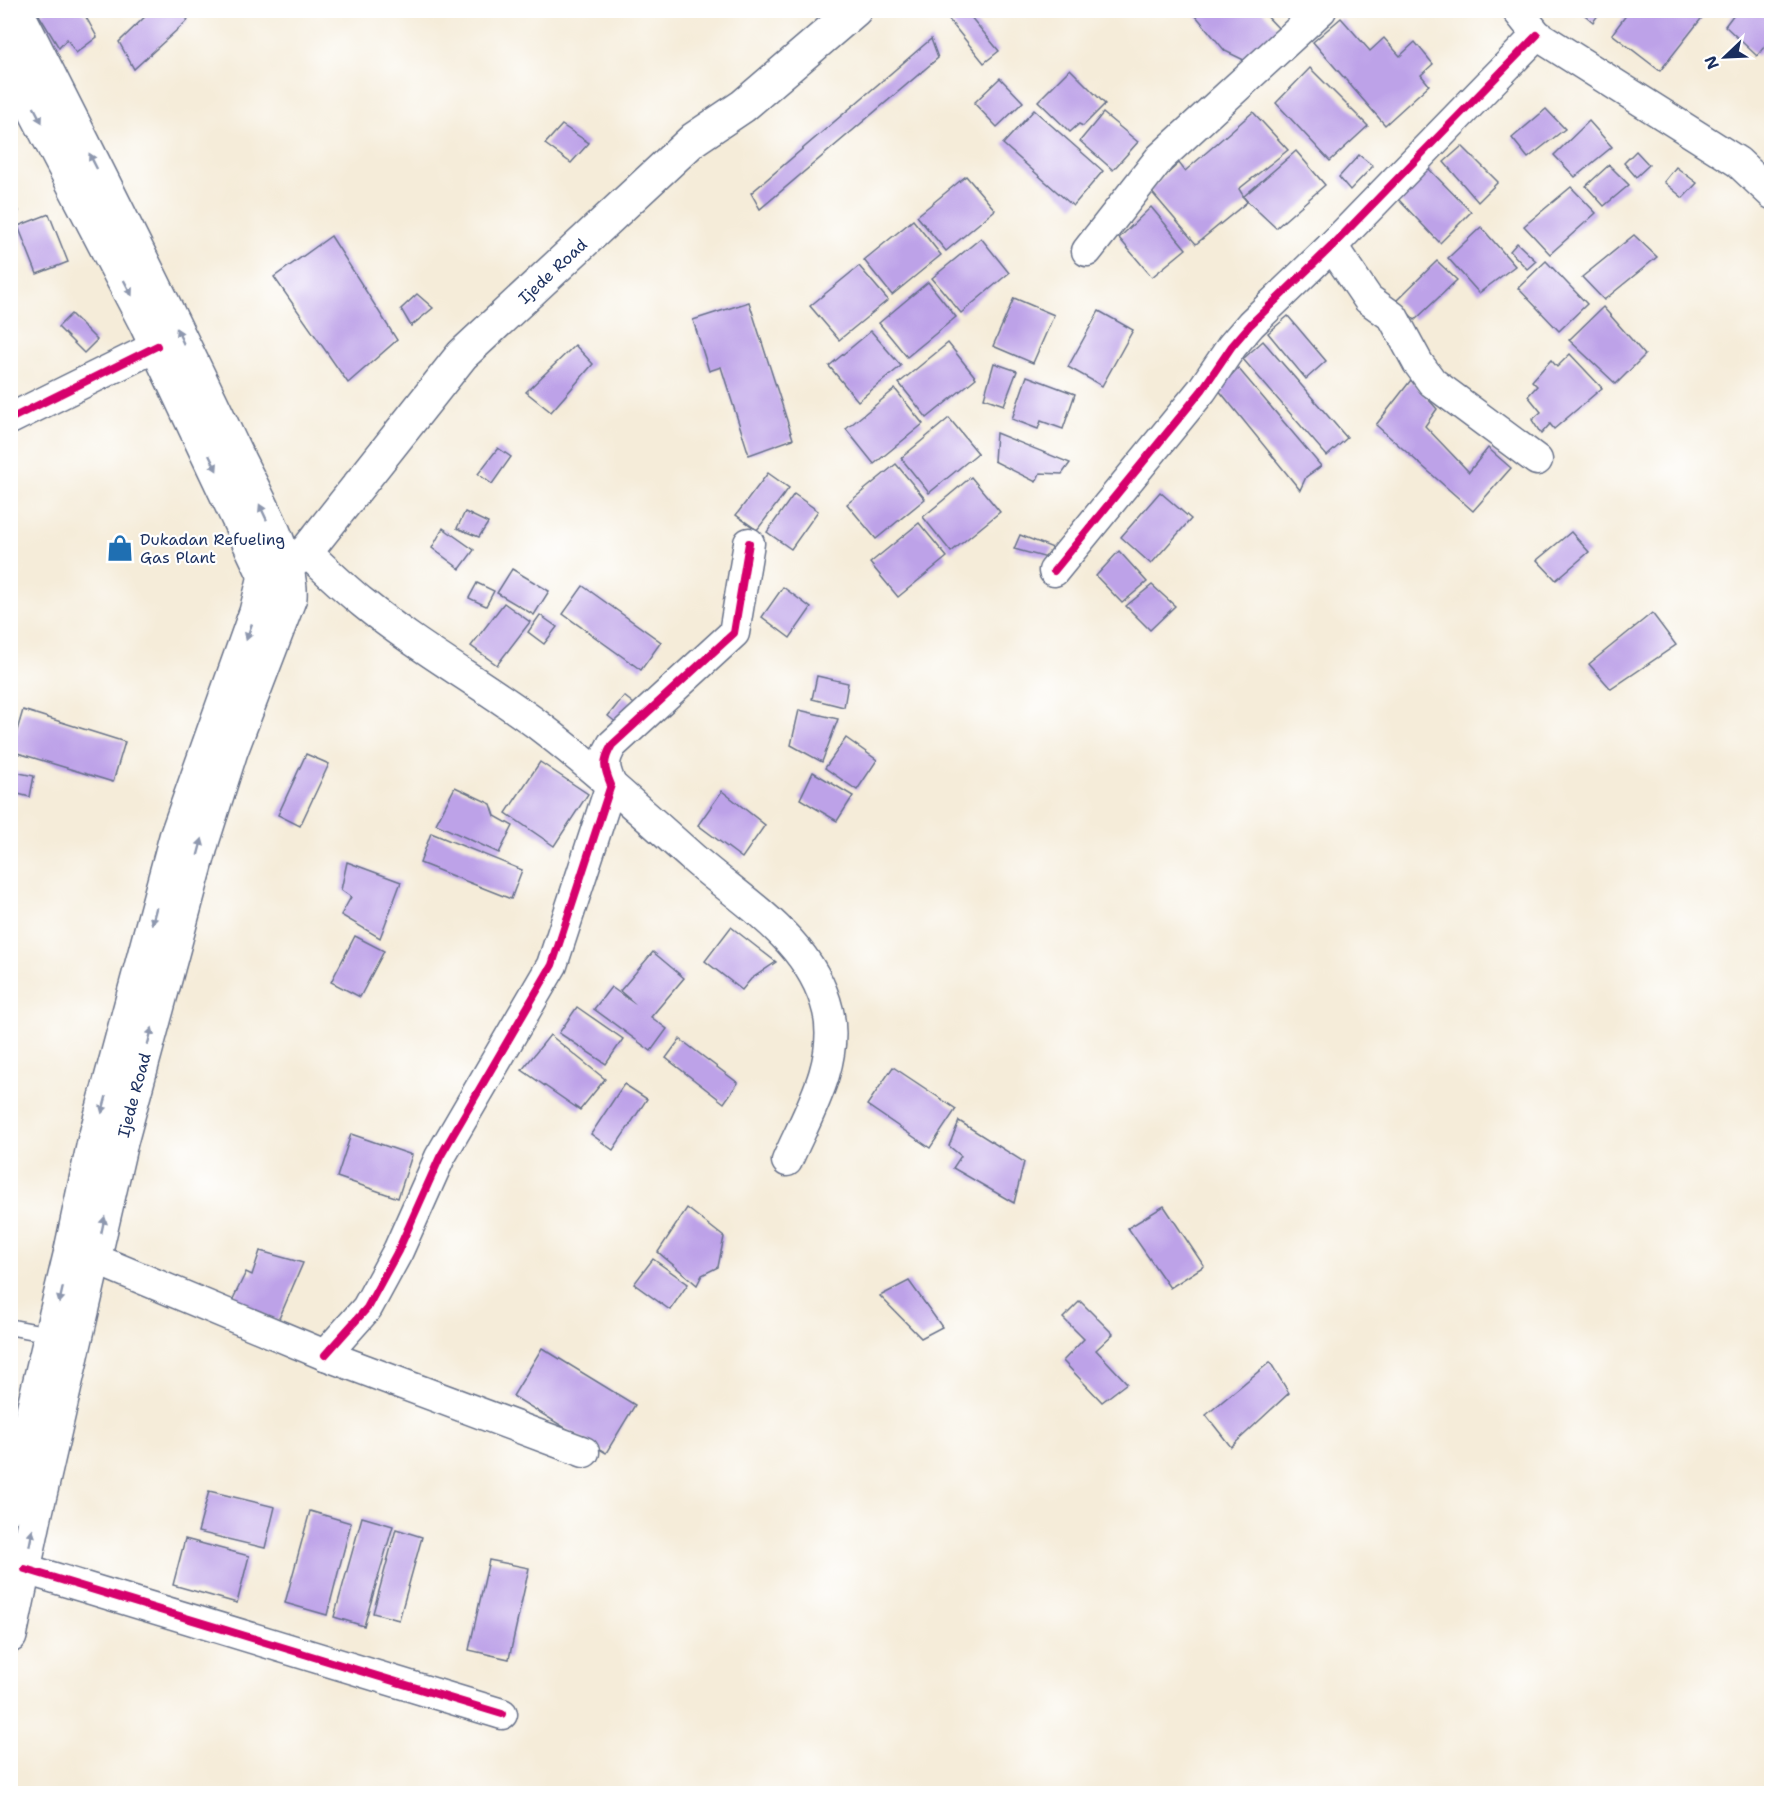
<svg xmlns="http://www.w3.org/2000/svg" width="1782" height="1804" viewBox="0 0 1782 1804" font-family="'Shantell Sans',sans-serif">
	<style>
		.building { fill: #bda2e8 }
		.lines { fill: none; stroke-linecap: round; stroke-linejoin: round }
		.service-casing { stroke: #677189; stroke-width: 18 }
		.minor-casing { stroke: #677189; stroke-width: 33 }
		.secondary-casing { stroke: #677189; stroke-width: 36 }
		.service { stroke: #fff; stroke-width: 15 }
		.minor { stroke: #fff; stroke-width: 30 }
		.secondary { stroke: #fff; stroke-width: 33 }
		.cycleway-casing { stroke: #fff; stroke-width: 11 }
		.cycleway { stroke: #d6006c; stroke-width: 8 }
		.oneway { fill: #8d97ae }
		.labels { text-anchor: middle; stroke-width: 4.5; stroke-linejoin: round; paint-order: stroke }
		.street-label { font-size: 16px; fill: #1b2f5e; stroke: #fff }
		.poi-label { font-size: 16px; fill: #1b2f5e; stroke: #fff; text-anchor: start }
	</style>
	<rect width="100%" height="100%" fill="#fff"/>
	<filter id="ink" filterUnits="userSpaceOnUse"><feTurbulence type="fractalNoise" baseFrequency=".0167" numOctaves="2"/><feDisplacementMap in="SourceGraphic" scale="12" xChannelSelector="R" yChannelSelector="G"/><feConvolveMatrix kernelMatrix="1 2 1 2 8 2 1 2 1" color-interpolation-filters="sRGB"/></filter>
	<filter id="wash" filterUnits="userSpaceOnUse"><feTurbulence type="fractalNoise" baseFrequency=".008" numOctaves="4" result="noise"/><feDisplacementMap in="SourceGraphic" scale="24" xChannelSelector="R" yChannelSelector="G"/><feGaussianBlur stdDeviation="1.35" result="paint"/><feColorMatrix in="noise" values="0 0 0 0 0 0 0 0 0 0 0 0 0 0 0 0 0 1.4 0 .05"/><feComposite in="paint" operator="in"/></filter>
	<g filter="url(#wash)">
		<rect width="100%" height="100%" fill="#f5ecd9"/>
		<g id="blocks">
			<g class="building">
				<polygon points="45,10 82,10 97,37 76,53 67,39 59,48 39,15"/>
				<polygon points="152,10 180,10 188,20 134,69 119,42"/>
				<polygon points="941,10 965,10 999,51 984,63"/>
				<polygon points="1191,10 1261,10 1281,31 1248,62 1225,51"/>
				<polygon points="1579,10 1602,10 1593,22"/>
				<polygon points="1630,10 1708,10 1660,71 1612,34"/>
				<polygon points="1737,10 1772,10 1772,37 1757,56 1725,26"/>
				<polygon points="1341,18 1370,51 1384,38 1400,56 1415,42 1433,64 1421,75 1429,85 1385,125 1313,42"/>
				<polygon points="931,39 938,58 760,209 751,193"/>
				<polygon points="1310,68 1368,126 1330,161 1276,103"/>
				<polygon points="1070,69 1105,104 1083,126 1079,124 1070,132 1038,101"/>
				<polygon points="1000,78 1023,102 997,127 974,103"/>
				<polygon points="1546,109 1565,129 1528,158 1512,138"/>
				<polygon points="1034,110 1103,171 1073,206 1003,144"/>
				<polygon points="1253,112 1288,150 1239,189 1247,202 1196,244 1150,190 1179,163 1185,171"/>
				<polygon points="1103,113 1138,142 1113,170 1080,141"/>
				<polygon points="1589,121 1612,147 1575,177 1554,155"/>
				<polygon points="562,125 589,143 571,163 545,144"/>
				<polygon points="1462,146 1498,182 1478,202 1444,162"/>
				<polygon points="1296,151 1325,185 1276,228 1243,197"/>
				<polygon points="1636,151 1649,165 1636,177 1624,163"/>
				<polygon points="1359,155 1373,166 1350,190 1339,177"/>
				<polygon points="1609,165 1629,185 1604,206 1586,186"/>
				<polygon points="1676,167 1697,183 1683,198 1664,182"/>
				<polygon points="1428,168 1471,212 1440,243 1398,199"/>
				<polygon points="966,176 995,210 946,251 917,216"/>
				<polygon points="1571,187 1596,213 1550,254 1524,226"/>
				<polygon points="10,197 19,211 10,217"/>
				<polygon points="1151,207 1186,249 1152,277 1119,238"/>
				<polygon points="49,214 68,262 37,274 18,226"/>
				<polygon points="913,220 941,255 892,295 864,260"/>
				<polygon points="1481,227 1515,266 1479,293 1448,258"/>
				<polygon points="1634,235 1657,257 1604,300 1582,277"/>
				<polygon points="331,236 397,340 348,383 274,277"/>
				<polygon points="981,238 1009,273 961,313 932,278"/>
				<polygon points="1517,243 1536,261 1527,269 1510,251"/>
				<polygon points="1437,261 1457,280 1415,320 1396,301"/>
				<polygon points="1546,261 1587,304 1559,331 1518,288"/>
				<polygon points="859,266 888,300 839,340 810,306"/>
				<polygon points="928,282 956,317 907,357 879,323"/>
				<polygon points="417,294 433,308 411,326 401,309"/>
				<polygon points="1014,298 1054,315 1033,363 993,346"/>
				<polygon points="749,302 793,439 749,455 721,367 709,371 693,320"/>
				<polygon points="1603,307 1645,355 1616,384 1569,340"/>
				<polygon points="1099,311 1133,330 1102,386 1068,367"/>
				<polygon points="71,314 97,340 84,353 58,327"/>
				<polygon points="1288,316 1326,361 1306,379 1268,333"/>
				<polygon points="871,331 901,366 858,401 829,366"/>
				<polygon points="1263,341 1347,438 1327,456 1243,359"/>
				<polygon points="948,343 976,378 927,418 899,383"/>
				<polygon points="575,345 593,364 551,412 526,392"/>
				<polygon points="1570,354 1602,388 1554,429 1550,424 1541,434 1532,420 1541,412 1528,396 1537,386 1532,381 1551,360 1557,367"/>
				<polygon points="994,363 1017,371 1004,405 984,398"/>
				<polygon points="1238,368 1321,466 1306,477 1300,490 1218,389"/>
				<polygon points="1027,376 1075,394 1063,429 1041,421 1038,429 1012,419"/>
				<polygon points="1411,380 1437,409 1425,426 1469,472 1488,448 1511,468 1473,511 1376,425"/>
				<polygon points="895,389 923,424 874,464 846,429"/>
				<polygon points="949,418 978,453 929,493 901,458"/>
				<polygon points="996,433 1070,463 1062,474 1040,473 1036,482 994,461"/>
				<polygon points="498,448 511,457 492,484 478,474"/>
				<polygon points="896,464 925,499 876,539 847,504"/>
				<polygon points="768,473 789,488 757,530 736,515"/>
				<polygon points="971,477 1000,512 951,552 923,517"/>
				<polygon points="1160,492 1191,519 1151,564 1121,537"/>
				<polygon points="794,494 818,511 791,549 767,532"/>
				<polygon points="465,512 488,523 479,537 457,528"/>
				<polygon points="919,523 947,557 898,597 870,563"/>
				<polygon points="443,528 474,550 460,569 432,548"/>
				<polygon points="1571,532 1589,552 1556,580 1537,560"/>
				<polygon points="1020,535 1053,548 1047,558 1014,549"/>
				<polygon points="1119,551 1147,582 1122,603 1096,576"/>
				<polygon points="512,569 549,591 534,615 497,593"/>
				<polygon points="477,583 494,591 486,606 469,598"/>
				<polygon points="1152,585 1175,606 1150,630 1126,606"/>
				<polygon points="583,586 661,642 641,670 563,614"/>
				<polygon points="783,587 811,608 790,638 762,617"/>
				<polygon points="504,603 530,622 497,665 471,646"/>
				<polygon points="1652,613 1676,645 1611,689 1589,664"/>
				<polygon points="540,615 557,627 544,644 528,632"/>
				<polygon points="817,676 848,683 844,707 812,699"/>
				<polygon points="624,696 638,707 622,727 608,716"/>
				<polygon points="23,710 125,742 113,782 11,751"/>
				<polygon points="799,710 838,719 822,762 791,745"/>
				<polygon points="846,738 877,760 857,790 825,768"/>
				<polygon points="306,754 329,764 300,826 278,815"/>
				<polygon points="540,762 588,794 554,846 506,813"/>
				<polygon points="10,771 34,776 30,797 10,792"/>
				<polygon points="813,772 853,796 837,821 800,799"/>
				<polygon points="455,787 491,804 495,816 513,826 499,853 436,824"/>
				<polygon points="722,791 765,825 742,858 698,825"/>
				<polygon points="431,833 522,870 511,899 420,863"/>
				<polygon points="347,862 401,882 380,938 341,915 351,897 341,890"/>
				<polygon points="731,927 776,962 751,979 742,990 705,961"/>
				<polygon points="355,936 384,951 360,997 331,982"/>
				<polygon points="653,952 684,978 651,1017 667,1029 651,1051 594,1009 611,987 635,1004 620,991"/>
				<polygon points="577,1007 623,1039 606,1064 559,1033"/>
				<polygon points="550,1035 605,1079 580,1110 522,1070"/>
				<polygon points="680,1039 738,1083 724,1103 666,1058"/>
				<polygon points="893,1067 956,1109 930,1148 867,1105"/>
				<polygon points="624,1084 647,1099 613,1150 591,1134"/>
				<polygon points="959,1121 1024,1162 1014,1203 953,1168 961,1156 949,1146"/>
				<polygon points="351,1134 412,1155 398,1198 337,1177"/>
				<polygon points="1164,1206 1204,1266 1170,1288 1128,1228"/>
				<polygon points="687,1208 724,1237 718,1267 702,1275 697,1285 658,1252"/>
				<polygon points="260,1251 303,1263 278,1321 231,1303 246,1272 252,1275"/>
				<polygon points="653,1259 688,1284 670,1310 634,1284"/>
				<polygon points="909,1281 942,1327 921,1338 880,1296"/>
				<polygon points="1080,1301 1113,1334 1096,1350 1127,1383 1102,1402 1063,1361 1084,1339 1063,1318"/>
				<polygon points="542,1348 635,1405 606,1453 513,1396"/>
				<polygon points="1270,1362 1289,1393 1231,1447 1206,1415"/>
				<polygon points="209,1491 275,1507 265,1548 198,1532"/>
				<polygon points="310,1511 351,1523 327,1615 285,1603"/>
				<polygon points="362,1517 393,1526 364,1626 334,1617"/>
				<polygon points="396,1529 422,1537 399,1620 373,1613"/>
				<polygon points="185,1539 249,1556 237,1603 173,1585"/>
				<polygon points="489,1560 529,1568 509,1659 469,1650"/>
			</g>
		</g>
	</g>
	<g filter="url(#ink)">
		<use href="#blocks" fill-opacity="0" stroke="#677189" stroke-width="1.5"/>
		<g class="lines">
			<defs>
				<polyline id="service" points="10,1327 53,1335"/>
				<g id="minor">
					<polyline points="1517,10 1537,35 1738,162 1772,194"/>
					<polyline points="1332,246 1368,299 1393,317 1418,363 1432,382 1537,460"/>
					<polyline points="1087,251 1160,158 1321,10"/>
					<polyline points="10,419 157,346"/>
					<path d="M306,552c19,17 37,35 57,51 55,45 118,80 175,122 54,41 104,88 155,133 51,45 118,82 135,153 12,52 -21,104 -41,150"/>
					<polyline points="1054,571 1202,390 1232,346 1251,324 1332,246 1537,35"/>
					<polyline points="95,1259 325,1355 584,1452"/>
					<path d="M325,1355l42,-47 31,-57 42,-94 112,-192 59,-180c-7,-17 -9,-23 1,-40l122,-112 15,-90"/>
					<polyline points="25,1569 502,1714"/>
				</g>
				<g id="secondary">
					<polyline points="10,63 145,322 265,576"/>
					<path id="s1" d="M269,574l18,-8 19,-14 156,-197 232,-216 49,-33 112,-96"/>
					<polyline points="10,1506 70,1255 94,1142 176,837 256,612 265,576"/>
					<path id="s2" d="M10,1636l26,-124 85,-370 82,-303 28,-88 59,-154c3,-41 -40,-112 -58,-151 -69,-147 -142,-291 -216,-436"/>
				</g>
			</defs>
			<use href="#service" class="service-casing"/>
			<use href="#minor" class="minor-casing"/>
			<use href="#secondary" class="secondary-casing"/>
			<use href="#service" class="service"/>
			<use href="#minor" class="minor"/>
			<use href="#secondary" class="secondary"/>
			<defs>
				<g id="cycleway">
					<polyline points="10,419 157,346"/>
					<polyline points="1054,571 1202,390 1232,346 1251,324 1332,246 1537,35"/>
					<path d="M325,1355l42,-47 31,-57 42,-94 112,-192 59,-180c-7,-17 -9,-23 1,-40l122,-112 15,-90"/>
					<polyline points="25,1569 502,1714"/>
				</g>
			</defs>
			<use href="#cycleway" class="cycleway-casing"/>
			<use href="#cycleway" class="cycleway"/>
		</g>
		<defs><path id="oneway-solid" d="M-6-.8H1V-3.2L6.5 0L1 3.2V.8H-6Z" transform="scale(1.5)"/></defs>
		<g class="oneway">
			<use href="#oneway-solid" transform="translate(38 115) rotate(62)"/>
			<use href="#oneway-solid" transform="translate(93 161) rotate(-117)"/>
			<use href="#oneway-solid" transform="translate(128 288) rotate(62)"/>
			<use href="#oneway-solid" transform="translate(180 336) rotate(-115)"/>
			<use href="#oneway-solid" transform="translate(213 463) rotate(64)"/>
			<use href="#oneway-solid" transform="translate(263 512) rotate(-115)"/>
			<use href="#oneway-solid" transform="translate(249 632) rotate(109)"/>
			<use href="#oneway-solid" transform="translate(200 847) rotate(-75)"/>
			<use href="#oneway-solid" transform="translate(154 916) rotate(105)"/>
			<use href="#oneway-solid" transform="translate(150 1036) rotate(-75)"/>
			<use href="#oneway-solid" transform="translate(104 1105) rotate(105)"/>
			<use href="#oneway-solid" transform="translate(103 1225) rotate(-78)"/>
			<use href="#oneway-solid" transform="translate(61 1295) rotate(103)"/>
			<use href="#oneway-solid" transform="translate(31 1538) rotate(-79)"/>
		</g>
	</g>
	<defs>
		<symbol id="shop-bare" viewBox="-9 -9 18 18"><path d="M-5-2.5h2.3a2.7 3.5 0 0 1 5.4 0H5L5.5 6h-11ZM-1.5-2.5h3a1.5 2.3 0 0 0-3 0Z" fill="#1f6fb2" stroke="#fff" stroke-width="2.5" paint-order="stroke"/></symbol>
	</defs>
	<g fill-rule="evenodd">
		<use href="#shop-bare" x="101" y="529" width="38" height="38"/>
	</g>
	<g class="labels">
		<g class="street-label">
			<text dy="6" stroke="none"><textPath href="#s1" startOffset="418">Ijede Road</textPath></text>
			<text dy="6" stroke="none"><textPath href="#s2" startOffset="555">Ijede Road</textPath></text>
		</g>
		<g class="poi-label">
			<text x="140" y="545">Dukadan Refueling<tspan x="140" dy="18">Gas Plant</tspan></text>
		</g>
	</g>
	<rect width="1782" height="1804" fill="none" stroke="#fff" stroke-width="36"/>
	<g transform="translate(1725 57) rotate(247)" stroke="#ffffff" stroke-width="4.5" paint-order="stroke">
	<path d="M0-4.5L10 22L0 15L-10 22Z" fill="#1b2f5e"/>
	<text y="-9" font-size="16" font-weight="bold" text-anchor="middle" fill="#1b2f5e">N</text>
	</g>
</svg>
